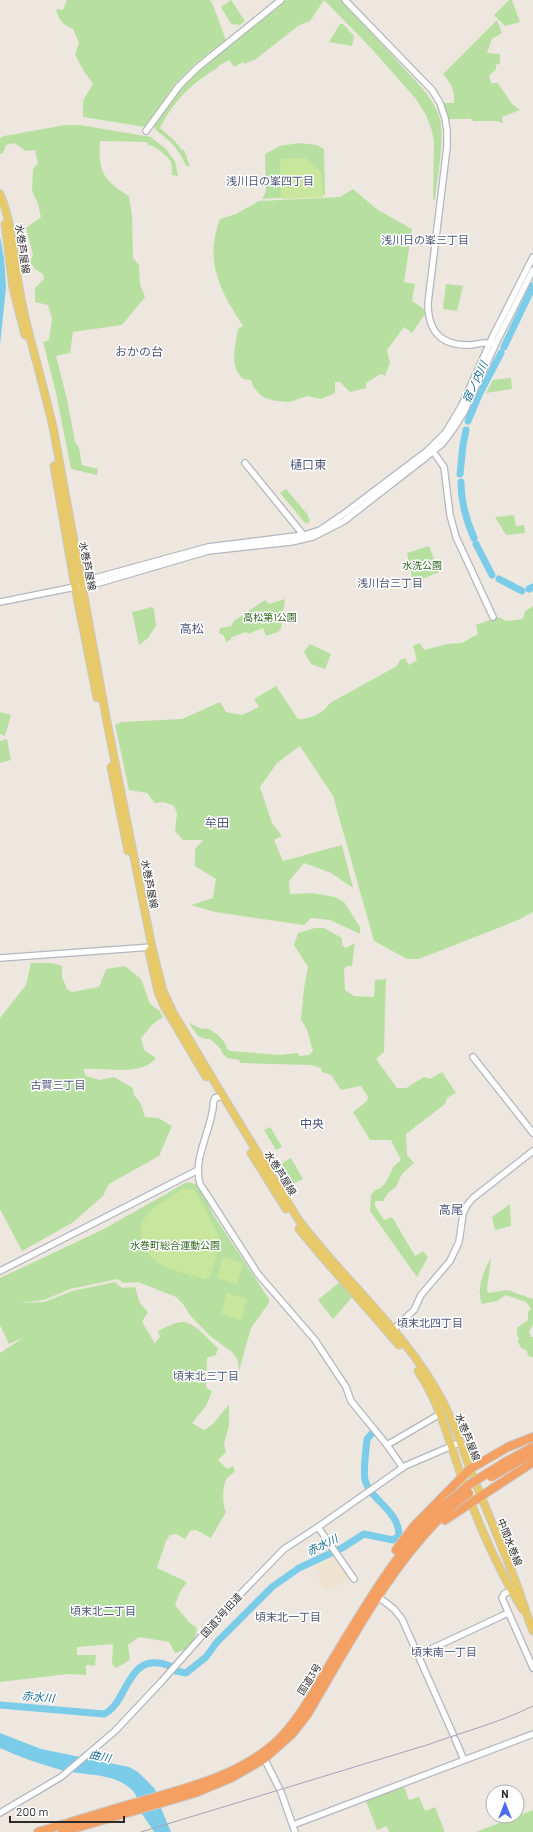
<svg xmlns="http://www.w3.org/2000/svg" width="533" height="1832" viewBox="0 0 533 1832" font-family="Barlow,'Noto Sans JP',sans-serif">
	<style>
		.education { fill: #ede3d0 }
		.green { fill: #b7e0a0 }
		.pitch { fill: #c8e69c }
		.water { fill: #7acce8 }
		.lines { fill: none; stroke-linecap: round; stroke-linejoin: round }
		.river { stroke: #7acce8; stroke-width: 7 }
		.minor-casing { stroke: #b3b6bf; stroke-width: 8 }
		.major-casing { stroke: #c8c8c8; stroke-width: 9 }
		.highway-casing { stroke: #c8c8c8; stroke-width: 10 }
		.minor { stroke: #fff; stroke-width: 5.5 }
		.major { stroke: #e8c969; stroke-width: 7 }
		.highway { stroke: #f4a063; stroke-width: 8 }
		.rail { stroke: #a2a5b5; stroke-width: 1 }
		.highway-bridge-casing { stroke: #c8c8c8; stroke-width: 10; stroke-linecap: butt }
		.highway-bridge { stroke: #f4a063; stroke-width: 8 }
		.labels { text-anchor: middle; stroke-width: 3; stroke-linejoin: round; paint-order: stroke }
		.street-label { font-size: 10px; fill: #2c2c2c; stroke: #fff }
		.park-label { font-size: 10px; fill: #2f661f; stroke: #fff }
		.neighbourhood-label { font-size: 11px; fill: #4f577b; stroke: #fff }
		.water-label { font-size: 11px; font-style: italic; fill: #166c96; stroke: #fff }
		.quarter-label { font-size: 12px; fill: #4f577b; stroke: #fff }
	</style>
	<rect width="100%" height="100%" fill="#ede7e0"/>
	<polygon class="education" points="334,1557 337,1558 349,1577 348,1581 328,1591 323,1589 314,1567"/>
	<g class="green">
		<path d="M67,0h143l3,5 13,35 -30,23 -21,21 -30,43 -62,-10v-16l10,-17 -10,-14 -8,-16 4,-11 -6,-14c-9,-3 -15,-10 -17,-20l7,1z"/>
		<polygon points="231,0 245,21 240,25 231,24 221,7"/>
		<path d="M286,0h55l82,89c7,9 14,19 17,30 5,24 -3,57 -5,81l-2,-1 1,-57 -2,-11 -6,-16 -10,-16 -46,-52 -46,-47 -14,21 -12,5 -42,33 -12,5 -1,-2 -9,5 -5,-7 -11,6 1,1c-26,15 -46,34 -59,61l14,12 8,10h2l6,16h-4c-4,-10 -10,-19 -19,-27 -5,-5 -10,-7 -14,-13l28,-39 15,-15z"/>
		<polygon points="509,0 512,0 520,22 505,26 494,15"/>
		<path d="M497,20l5,13 -10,6 -5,14 13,1v9l-4,2v4l-7,7 2,7h7l14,21 8,6 -18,7 1,6 -7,-2h-23l-2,-2h-23l-4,-16h10c1,-12 -3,-20 -11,-29z"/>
		<polygon points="340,24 343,24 354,36 352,46 329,42"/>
		<path d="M65,125h15l71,12 15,12 9,12 3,15 -6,-1c0,-4 0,-9 -1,-13 -3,-6 -17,-17 -23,-17l-1,-3 -47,-1c-2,30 3,39 29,55l3,20 1,42 6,7 1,19 5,13 -23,28 -49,7 -3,21 -14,3 11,43 8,43 4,6 3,17 16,4 -1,6 -26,-6 -15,-76 -13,-51 6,-2 3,-21 -4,-14 -13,-3v-14l9,-9 -1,-5 -8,-5 -5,-7 3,-7 -7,-27 15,-11 -3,-13 -6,-13 1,-22 5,-6 -3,-13 -9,1 -12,-8 -8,2 -3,8 -3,1v-16l4,-2z"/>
		<polygon points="299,143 317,145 324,149 325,195 262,199 266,192 265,154 280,146"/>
		<path d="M353,189l25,21 34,19 -8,53 11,2 -3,17 12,8 1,5 -13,19 -8,-6 -17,23 3,13 -5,13 -4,-2 -15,9v5l-16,4 -10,-10h-5v11l-14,6 -14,-3 -17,6 -15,-1 -12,-4 -9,-9 -3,-8 -8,-1c-14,-13 -8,-32 -5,-50l5,-3c-23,-36 -39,-64 -23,-107l16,-5 23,-13 81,-4z"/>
		<polygon points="446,284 463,286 457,311 443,309"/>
		<polygon points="511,378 512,389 486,393 493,380"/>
		<polygon points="286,489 308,515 310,521 306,524 280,493"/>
		<polygon points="514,515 516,526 524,525 525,533 506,535 495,517"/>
		<polygon points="429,546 439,572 413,583 407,553"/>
		<polygon points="285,599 281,629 278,632 266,636 263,628 248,634 246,632 232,637 230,640 226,642 224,636 219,633 220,628 231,626 234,621 265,600 269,604"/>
		<path d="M533,606v306l-15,8 -99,39h-12l-33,-18 -41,-145 -33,-50 -23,17 -17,24 12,36 10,13 -8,4 9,21 59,-16 11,43 -22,-15 -27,-10 -15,18 1,13 22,-1 23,4 9,5 16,25v7l-30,-14 -19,-2 -7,7 -89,-13 -24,-7 22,-7 3,-19 -21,-13v-17l8,-9h-20l-8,-9 2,-18 -3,-7 -10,-4 -9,1 -8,-10 -18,-3 -14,-65 6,-3 61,-3 38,-17 6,10 16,3 17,-8 -5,-8 22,-13 22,33c13,0 24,-5 32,-16l67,-37 3,-6 5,-2 4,7 8,-5 -4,-14 7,-3 4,7 23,-6 15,-1 16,-9 -2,-9 23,-8 7,4 17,-2 2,-8z"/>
		<polygon points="152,607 154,609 156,626 148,638 139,645 132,612"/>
		<polygon points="310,644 331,654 325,669 311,664 304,652"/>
		<polygon points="0,712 11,715 5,736 0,734"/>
		<polygon points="7,739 11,760 0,763 0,741"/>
		<path d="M315,928h9l18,10v7l4,3 9,-5 -3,23h-5l-3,3 1,21 9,6 20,1 1,-17 11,-1 -2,73 -8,7 21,29h9l18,-11 6,2 12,-7 14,21 -9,5 -2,6 -39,30 1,21 7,8 -12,11 -6,13 -9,7 -4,7h-8v5l9,14 8,-3 23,39 8,-5 5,6 -11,20 -47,-66 1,-16 4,-5 6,-2 5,-6 8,-16 7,-6 -10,-20h-21l-17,-28 14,-11 1,-4 -7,-11 -20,4 -10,-15 -9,-3 -1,-4 -10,-3 -71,-2 -1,-3 -12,-2 -5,-5 -1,-4 -11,-10c-12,1 -15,-7 -21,-16l13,6 5,-1c8,4 19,12 20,21l3,2 49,4 19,-2 1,3 10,-1 4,-4 -6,-21 -6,-11 3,-31 4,-21 -14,-22 4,-12z"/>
		<path d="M31,963h21l10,3v11l5,12 5,3 27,-5 7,-18 19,-3 16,13 9,25 10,7 3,6 -10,7 -12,14 3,12 12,8c-14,19 -53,9 -73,11l3,7 14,4 14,-3 19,11 1,7 7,9 4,13 13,1 14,8 -13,30 -50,28 -6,12 -31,27 -50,28 -22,-42v-191l26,-33z"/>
		<polygon points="270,1127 282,1147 276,1150 264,1130"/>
		<polygon points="291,1158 303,1179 287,1187 275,1167"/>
		<path d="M187,1182l12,3 14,29 56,85v4l-18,25 -12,43 -1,-11 -6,-8 -22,-16 -20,-21 -7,-11 -7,-7 -38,-15 -15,1 -5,-4 -48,10 -26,11 -25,3 25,-1 28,-11 43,-9 7,6 13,-1 5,16 8,9 -6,10 13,21 5,-6 -2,-6c6,-3 17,-9 24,-9 15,1 26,18 36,26l-2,7 -9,3 -1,30 6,3 -6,15 -14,17 12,7 9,-6 16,-20v22l-5,17 2,9 -8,8 9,9 6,-3 2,5c-2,2 -4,4 -7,6 -6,7 -6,27 -2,35l-15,26 -15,-8 -6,1 -5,8 -9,-5 -6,1 -4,6 -9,27 30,14 -7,10 -5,13 14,17 8,6c-3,18 -6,20 -22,25l-6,-11 -30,-5 -11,8 2,15 -14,8 -4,-4 1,-20 -36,3v8h19l-1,11 -9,-1v10l-18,-1 -68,8v-329l23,-15 -14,6 -9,-19v-47l102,-48z"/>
		<polygon points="510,1204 511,1226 495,1230 492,1217"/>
		<path d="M491,1258l-4,31 1,4 19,-3 26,9v25l-4,8 2,5h2v20h-4l-3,-7 -5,-2 -3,-6 1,-4 -2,-2v-8l11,-8v-8l3,-3 -5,-7 -20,-7 -9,6 -15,3c-6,-14 1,-33 9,-46z"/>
		<polygon points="342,1280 354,1295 333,1319 318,1300"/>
		<polygon points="404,1786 409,1800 419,1797 425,1811 435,1807 445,1832 389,1832 387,1826 377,1830 366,1801"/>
		<polygon points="533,1810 533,1832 476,1832"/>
	</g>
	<g class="pitch">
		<polygon points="306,158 321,172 323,197 283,199 281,198 280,159"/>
		<path d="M184,1188l11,2 26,51 -11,36 -6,2c-22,-7 -62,-13 -63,-44 0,-6 0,-13 4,-18 9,-12 27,-20 39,-29z"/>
		<polygon points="223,1257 243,1263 237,1284 217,1278"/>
		<polygon points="227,1293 247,1299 241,1320 221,1314"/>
	</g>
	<g class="water">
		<polygon points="0,236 4,258 6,287 0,345"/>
		<path d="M0,1733l41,16 88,18 9,5 17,17 6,19 10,24h-17c-4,-7 -8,-12 -12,-18 -4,-7 -3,-16 -9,-23 -18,-19 -49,-15 -72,-21 -21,-6 -41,-13 -61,-22z"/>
	</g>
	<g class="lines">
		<g class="river">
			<polyline points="504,347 533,286"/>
			<polyline points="468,421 479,395 501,353"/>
			<polyline points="460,474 463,445 466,430"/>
			<path d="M461,482c0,20 5,38 13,56"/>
			<polyline points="476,544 492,575"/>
			<polyline points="499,579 522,591"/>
			<polyline points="529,589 533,587"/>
			<path d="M176,1671l10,2 20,-16 11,-15 55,-55 27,-19 43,-20 22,-14 29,6 6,-4c1,-25 -29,-36 -34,-56 -2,-10 1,-30 2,-41l7,-8"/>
			<path d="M0,1705l104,9c25,-11 22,-65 66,-48"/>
		</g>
		<defs>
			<g id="minor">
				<path d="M345,0l87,90 8,13 5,15 2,13v16l-19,156c0,29 13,43 43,42 8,-1 15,-4 22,-1"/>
				<polyline points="146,131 179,86 197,68 281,0"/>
				<polyline points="432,450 444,467 450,515 456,537 493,617"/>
				<polyline points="245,463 305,537"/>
				<polyline points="78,584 88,580 208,547 304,535 320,530 345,513 427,451 446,432 462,405 492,338 533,257"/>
				<polyline points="0,602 75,587 82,588 208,551 291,542 313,537 344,521 425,458 442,444 454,428 464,412 497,341 533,270"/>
				<polyline points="0,958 152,947"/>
				<polyline points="473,1057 533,1133"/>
				<path d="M223,1096l-8,2c-3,5 -1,10 -3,15 -4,23 -19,48 -12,71l58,90 57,66 31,47 5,14 36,44 16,23"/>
				<polyline points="0,1271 198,1170"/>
				<polyline points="391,1332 414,1310 421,1295 450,1261 459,1242 463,1214 467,1205 473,1198 533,1151"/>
				<polyline points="387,1445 440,1414"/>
				<polyline points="318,1527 354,1579"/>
				<polyline points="514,1589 504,1594 502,1598 533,1668"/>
				<polyline points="381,1599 394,1609 402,1619 453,1734"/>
				<polyline points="418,1655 508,1613"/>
				<polyline points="455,1739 464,1760"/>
				<polyline points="263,1756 281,1792 295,1832"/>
				<polyline points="0,1813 61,1777 115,1731 162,1681 222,1613 284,1549 318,1527 405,1466 461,1442"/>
				<polyline points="293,1825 533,1734"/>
			</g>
			<g id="major">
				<path d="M0,194c15,36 14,76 23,114 9,41 22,82 31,124l53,290 45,225 11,44 11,23 49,82 75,123c46,62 109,113 145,183 11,21 19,45 27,67 16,40 33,79 48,119 5,14 9,28 15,43"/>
				<polyline points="5,224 13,288 25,335"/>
				<polyline points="54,466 75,587 97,698"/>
				<polyline points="111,767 128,851"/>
				<polyline points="149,951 158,992 164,1006 206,1077"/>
				<polyline points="251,1153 286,1209"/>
				<polyline points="299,1229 318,1252 399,1345"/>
				<path d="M418,1371c22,33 31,70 44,107 16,46 36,91 61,132"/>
			</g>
			<g id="highway">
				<polyline points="507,1461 533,1447"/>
				<polyline points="510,1466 533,1453"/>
				<polyline points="445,1520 533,1462"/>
				<polyline points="396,1550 414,1526 470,1469 508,1447 533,1437"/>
				<path d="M38,1832c36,-11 71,-22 107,-32 45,-13 94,-25 130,-57 23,-21 39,-52 55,-79 35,-57 67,-115 117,-161"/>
				<path d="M62,1832l133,-39 36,-15 33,-19 28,-25 15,-19c42,-71 83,-151 144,-208"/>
			</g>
		</defs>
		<use href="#minor" class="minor-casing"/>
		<use href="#major" class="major-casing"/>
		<use href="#highway" class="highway-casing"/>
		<use href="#minor" class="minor"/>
		<use href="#major" class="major"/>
		<use href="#highway" class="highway"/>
		<path class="rail" d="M141,1832l289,-88c35,-13 69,-21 103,-38"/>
		<defs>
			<g id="highway-bridge">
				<polyline points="491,1477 510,1466"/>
				<polyline points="447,1503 470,1484 507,1461"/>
				<polyline points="451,1507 469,1493"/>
			</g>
		</defs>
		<use href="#highway-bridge" class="highway-bridge-casing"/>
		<use href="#highway-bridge" class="highway-bridge"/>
	</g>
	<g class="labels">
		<g class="street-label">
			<text transform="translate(23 249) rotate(82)" y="4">水巻芦屋線</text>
			<text transform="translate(88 566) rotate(79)" y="4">水巻芦屋線</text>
			<text transform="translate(150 884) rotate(79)" y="4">水巻芦屋線</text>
			<text transform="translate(281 1173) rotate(58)" y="4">水巻芦屋線</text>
			<text transform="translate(468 1437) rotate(68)" y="4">水巻芦屋線</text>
			<text transform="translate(510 1542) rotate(68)" y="4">中間水巻線</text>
			<text transform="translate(221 1615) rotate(-48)" y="4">国道3号旧道</text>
			<text transform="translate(309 1679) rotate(-58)" y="4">国道3号</text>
		</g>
		<g class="park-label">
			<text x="422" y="569">水洗公園</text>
			<text x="270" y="621">高松第1公園</text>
			<text x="175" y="1249">水巻町総合運動公園</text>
		</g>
		<g class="neighbourhood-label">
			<text x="270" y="185">浅川日の峯四丁目</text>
			<text x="425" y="244">浅川日の峯三丁目</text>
			<text x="390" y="587">浅川台三丁目</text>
			<text x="58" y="1089">古賀三丁目</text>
			<text x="430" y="1327">頃末北四丁目</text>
			<text x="206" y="1380">頃末北三丁目</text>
			<text x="103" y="1615">頃末北二丁目</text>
			<text x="288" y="1621">頃末北一丁目</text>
			<text x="444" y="1656">頃末南一丁目</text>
		</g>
		<g class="water-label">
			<text transform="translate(475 382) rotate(-65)" y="4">宿ノ内川</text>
			<text transform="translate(322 1545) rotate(-26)" y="4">赤水川</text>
			<text transform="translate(38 1697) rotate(5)" y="4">赤水川</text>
			<text transform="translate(100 1756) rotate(12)" y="4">曲川</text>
		</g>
		<g class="quarter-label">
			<text x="139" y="356">おかの台</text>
			<text x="308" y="469">樋口東</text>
			<text x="192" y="633">高松</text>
			<text x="217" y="827">牟田</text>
			<text x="312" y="1128">中央</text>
			<text x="451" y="1214">高尾</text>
		</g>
	</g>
	<g transform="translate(505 1804)"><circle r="19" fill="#ffffff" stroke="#ababab"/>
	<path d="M0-3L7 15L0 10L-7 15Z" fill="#4b6cef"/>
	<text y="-6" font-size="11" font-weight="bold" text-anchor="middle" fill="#2c2c2c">N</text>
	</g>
	<path d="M10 1816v6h114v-6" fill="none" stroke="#2c2c2c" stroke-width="2"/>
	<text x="16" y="1816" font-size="12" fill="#2c2c2c" stroke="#ffffff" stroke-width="3" paint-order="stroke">200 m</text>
</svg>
